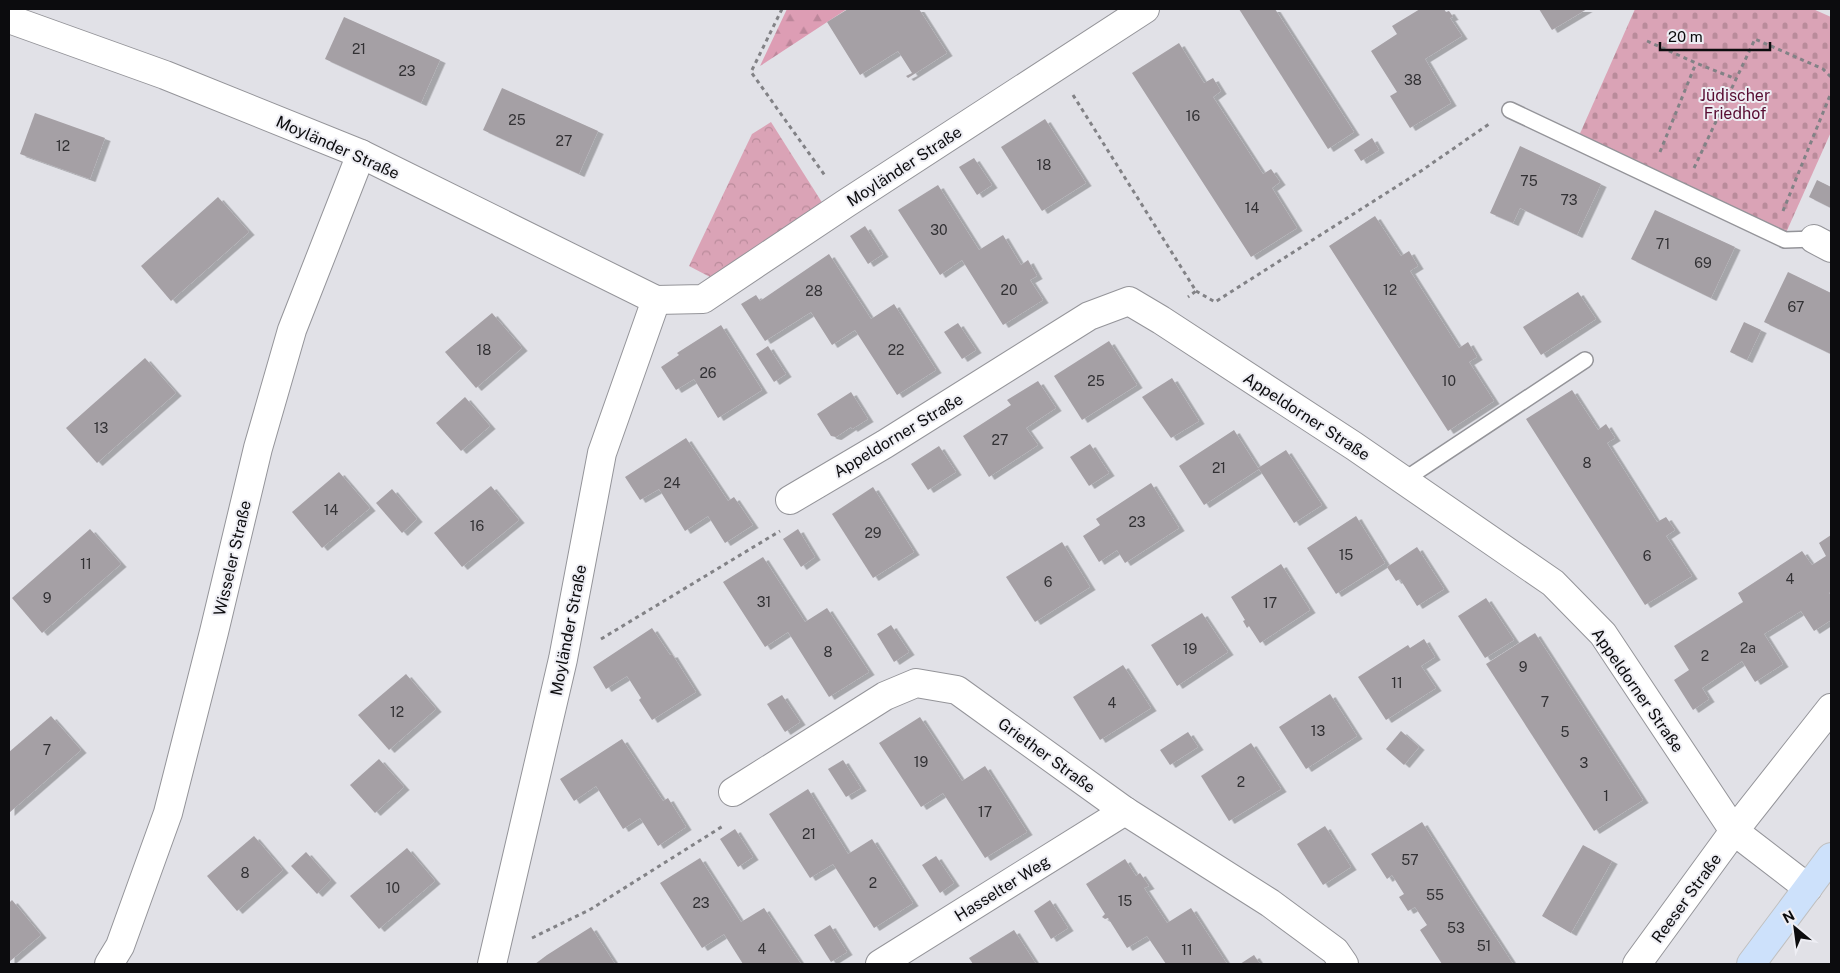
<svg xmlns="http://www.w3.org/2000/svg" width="1840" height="973" viewBox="0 0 1840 973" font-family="'Public Sans',sans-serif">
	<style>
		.forest { fill: url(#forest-firs) }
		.cemetery { fill: url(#cemetery-stones) }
		.park { fill: url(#park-crowns) }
		.building { fill: #a5a0a5; filter: url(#shadow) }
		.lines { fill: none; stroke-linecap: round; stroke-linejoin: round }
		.lane-casing { stroke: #949499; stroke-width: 18 }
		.street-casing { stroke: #949499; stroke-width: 30 }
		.primary-casing { stroke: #c0c0c0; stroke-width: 30 }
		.path { stroke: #828286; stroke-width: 3; stroke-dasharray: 4 4; stroke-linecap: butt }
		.lane { stroke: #fff; stroke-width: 15 }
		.street { stroke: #fff; stroke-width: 28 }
		.primary { stroke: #cde1fb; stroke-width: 28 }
		.labels { text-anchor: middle; stroke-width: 4; stroke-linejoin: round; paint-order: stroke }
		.number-label { font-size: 14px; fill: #323134 }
		.park-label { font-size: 16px; fill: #580d32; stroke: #eeeef4 }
		.street-label { font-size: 16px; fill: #0c0c0e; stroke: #eeeef4 }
	</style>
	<defs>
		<pattern id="forest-firs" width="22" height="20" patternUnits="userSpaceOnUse" patternTransform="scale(1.25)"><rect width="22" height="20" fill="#dd9db4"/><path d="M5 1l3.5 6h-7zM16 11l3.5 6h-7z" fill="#bc869a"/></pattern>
		<pattern id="cemetery-stones" width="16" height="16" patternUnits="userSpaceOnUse" patternTransform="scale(1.25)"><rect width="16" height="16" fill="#daa3b6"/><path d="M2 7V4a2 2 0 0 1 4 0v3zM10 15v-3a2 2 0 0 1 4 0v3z" fill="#ba8b9b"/></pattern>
		<pattern id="park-crowns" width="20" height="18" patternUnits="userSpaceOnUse" patternTransform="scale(1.25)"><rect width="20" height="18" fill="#daa3b6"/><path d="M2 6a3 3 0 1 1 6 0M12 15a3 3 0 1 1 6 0" fill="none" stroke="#ba8b9b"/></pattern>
		<filter id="shadow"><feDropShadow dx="5.5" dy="3" stdDeviation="0" flood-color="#0004"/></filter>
	</defs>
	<rect width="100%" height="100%" fill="#e1e1e7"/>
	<polygon class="forest" points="787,9 847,9 760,66"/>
	<polygon class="cemetery" points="1635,9 1813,9 1831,17 1831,132 1785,235 1578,138"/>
	<polygon class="park" points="771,122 823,204 710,277 689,266 752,134"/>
	<g class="building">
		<polygon points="848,9 919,9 947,53 908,78 906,76 912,73 898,51 860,75 827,22"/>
		<polygon points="1239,9 1275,9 1354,132 1328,149"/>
		<polygon points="1420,9 1444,9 1446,12 1449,11 1453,17 1450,18 1462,36 1425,59 1451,103 1410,128 1390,96 1397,92 1371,51 1397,34 1392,26"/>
		<polygon points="1539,9 1587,9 1552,30"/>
		<polygon points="344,17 440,60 421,103 325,59"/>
		<polygon points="1179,43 1204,83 1213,78 1221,91 1213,97 1263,174 1271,169 1280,182 1272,188 1297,228 1251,257 1132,73"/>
		<polygon points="502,88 598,131 579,174 483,130"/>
		<polygon points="35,113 105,138 90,179 20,154"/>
		<polygon points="1045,119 1086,183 1042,211 1001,147"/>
		<polygon points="1372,138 1379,150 1361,161 1354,150"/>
		<polygon points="1520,146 1601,184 1577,235 1520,208 1513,223 1490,213"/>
		<polygon points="974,158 992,185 977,195 959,167"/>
		<polygon points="1817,180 1831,187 1831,208 1809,197"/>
		<polygon points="938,185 979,250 1003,235 1021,265 1028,260 1037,276 1030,280 1043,300 1003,325 962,260 940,275 898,210"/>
		<polygon points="218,197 249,232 171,301 141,266"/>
		<polygon points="1655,210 1735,247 1711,298 1631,259"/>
		<polygon points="1375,216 1401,256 1409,251 1418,266 1410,271 1459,348 1468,342 1477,357 1469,362 1494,401 1448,431 1329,246"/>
		<polygon points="865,226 883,254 868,264 850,236"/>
		<polygon points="829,254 871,319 894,304 936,370 897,395 855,330 832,345 811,312 765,341 741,304 756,295 760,301"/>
		<polygon points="1788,272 1831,293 1831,354 1764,322"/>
		<polygon points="1578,292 1596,319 1541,355 1523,327"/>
		<polygon points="492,313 522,348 476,388 445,352"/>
		<polygon points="1744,322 1761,330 1747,360 1730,352"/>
		<polygon points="958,323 976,350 962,359 944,332"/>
		<polygon points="721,325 762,390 718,418 694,379 676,390 661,367 679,355 677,353"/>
		<polygon points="1109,341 1137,385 1082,420 1054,376"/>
		<polygon points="768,346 786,374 774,382 756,354"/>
		<polygon points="145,358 176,393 97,463 66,428"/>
		<polygon points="1172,378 1199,421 1171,438 1142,397"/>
		<polygon points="1038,381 1056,408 1026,428 1038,445 989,477 963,436 1011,405 1007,400"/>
		<polygon points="1572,390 1598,430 1606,424 1615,438 1607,443 1657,522 1666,517 1675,530 1666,536 1692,576 1645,605 1526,419"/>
		<polygon points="851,392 868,419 852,429 851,427 836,437 831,436 817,414"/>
		<polygon points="465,397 490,426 461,451 436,423"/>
		<polygon points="1234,430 1258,468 1286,450 1322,505 1294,523 1259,469 1204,505 1179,466"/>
		<polygon points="686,438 728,501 734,497 753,525 725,543 708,516 685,531 659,489 640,500 625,477"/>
		<polygon points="1090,444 1109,473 1089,486 1070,457"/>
		<polygon points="939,446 956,472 928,490 911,464"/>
		<polygon points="339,472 370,508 322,548 292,512"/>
		<polygon points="1151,483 1179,528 1125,563 1117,550 1099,562 1083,536 1100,525 1096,519"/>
		<polygon points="491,486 519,520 462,567 434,533"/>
		<polygon points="873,487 914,552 873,578 832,514"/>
		<polygon points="392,489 417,519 402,533 376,503"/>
		<polygon points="1356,516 1385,563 1336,594 1307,548"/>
		<polygon points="90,529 121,564 42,633 12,598"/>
		<polygon points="798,529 815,557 801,567 783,539"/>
		<polygon points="1831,535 1831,591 1829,593 1831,596 1831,620 1814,631 1801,611 1764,634 1783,664 1755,682 1742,661 1702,688 1709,699 1693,710 1674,680 1689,670 1674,646 1743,602 1738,593 1802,551 1812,565 1826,556 1819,543"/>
		<polygon points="1062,542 1090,587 1035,622 1006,577"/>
		<polygon points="1417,547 1444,589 1417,606 1400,579 1396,581 1387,567"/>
		<polygon points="763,557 805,622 827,608 869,672 829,697 788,632 765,647 723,582"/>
		<polygon points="1281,564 1310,610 1260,643 1249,626 1247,628 1243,621 1245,620 1231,597"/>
		<polygon points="1486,598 1514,640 1485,658 1458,616"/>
		<polygon points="1202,613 1228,652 1177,686 1151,645"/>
		<polygon points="891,625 909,652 894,662 877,634"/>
		<polygon points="652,628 670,655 672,654 696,692 652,720 639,700 641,698 627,676 606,689 593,667"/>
		<polygon points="1535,633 1643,800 1594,831 1486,664"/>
		<polygon points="1424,639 1435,657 1421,666 1436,688 1386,720 1358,677 1408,645 1410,648"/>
		<polygon points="1123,665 1151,708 1100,740 1073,697"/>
		<polygon points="406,674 436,709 389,750 358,715"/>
		<polygon points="1330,694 1357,736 1306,769 1279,727"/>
		<polygon points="782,695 800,722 785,732 767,704"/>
		<polygon points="51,716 81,750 9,813 9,752"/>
		<polygon points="920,717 962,781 985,766 1027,832 985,858 943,793 921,807 879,743"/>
		<polygon points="1401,731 1419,747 1404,765 1386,749"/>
		<polygon points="1188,732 1198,747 1170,765 1160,750"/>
		<polygon points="622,739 663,801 668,798 686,827 658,846 640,818 623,829 596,786 574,801 560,779"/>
		<polygon points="1251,743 1281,789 1229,821 1201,776"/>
		<polygon points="379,759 404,787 375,813 350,785"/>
		<polygon points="843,760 861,788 846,797 828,769"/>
		<polygon points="808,789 848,854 872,839 913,903 874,928 833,864 810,878 769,814"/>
		<polygon points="1422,822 1470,898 1513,964 1442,964 1420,930 1427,925 1415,907 1408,911 1399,897 1404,894 1392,875 1387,879 1371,854"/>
		<polygon points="1325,826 1351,867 1323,885 1297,844"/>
		<polygon points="735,829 753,857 738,867 720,839"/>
		<polygon points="254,836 283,870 237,911 207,876"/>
		<polygon points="1583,845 1612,861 1571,933 1542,916"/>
		<polygon points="407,848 435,881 379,929 350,896"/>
		<polygon points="306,852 331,880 317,894 291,866"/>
		<polygon points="936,856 954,883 940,893 922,865"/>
		<polygon points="700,858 741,922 764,908 801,964 743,964 724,934 702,948 660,883"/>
		<polygon points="1125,859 1136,876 1140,873 1149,886 1144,888 1167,923 1191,908 1227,964 1166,964 1147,936 1127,948 1108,918 1105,919 1102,917 1105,914 1086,884"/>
		<polygon points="12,900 41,935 9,962 9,903"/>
		<polygon points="1050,900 1068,928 1051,939 1034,911"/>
		<polygon points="830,925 847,952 831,962 814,935"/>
		<polygon points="591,927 615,964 535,964 547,955"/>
		<polygon points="1014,930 1036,964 973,964 969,958"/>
		<polygon points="1254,955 1260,964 1240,964"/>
	</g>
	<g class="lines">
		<defs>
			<g id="lane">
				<polyline points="1510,110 1785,240 1814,239"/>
				<polyline points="1404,480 1585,360"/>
			</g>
			<g id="street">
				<polyline points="9,19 165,75 361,154 656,300 703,299 845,204 1145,9"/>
				<polyline points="1814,239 1831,248"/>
				<polyline points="790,500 885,444 1089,316 1129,301 1161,320 1354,446 1553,583 1603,634 1734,831 1637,964"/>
				<polyline points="733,792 885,696 916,683 957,690 1125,811 1270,903 1335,951 1344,964"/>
				<polyline points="1808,888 1734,831 1831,708"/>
				<polyline points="109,964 120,946 168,813 214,632 258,448 292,330 361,154"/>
				<polyline points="492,964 563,659 602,453 656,300"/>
				<polyline points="880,964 1125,811"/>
			</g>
			<polyline id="primary" points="1751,964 1831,857"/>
		</defs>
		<use href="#lane" class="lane-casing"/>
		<use href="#street" class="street-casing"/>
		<use href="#primary" class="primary-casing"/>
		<g class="path">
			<polyline points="782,9 751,72 826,177"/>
			<polyline points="1647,41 1696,63 1736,79"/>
			<polyline points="1073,95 1196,291 1188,297"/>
			<polyline points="1660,152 1696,63"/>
			<polyline points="1694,168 1755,39 1823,69 1831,77"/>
			<polyline points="1783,211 1831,93"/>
			<polyline points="1196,291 1215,302 1421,171 1489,124"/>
			<polyline points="601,639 780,531"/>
			<polyline points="532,938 591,909 723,826 724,824"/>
		</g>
		<use href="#lane" class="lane"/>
		<use href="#street" class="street"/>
		<use href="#primary" class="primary"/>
	</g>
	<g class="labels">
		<g class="number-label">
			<text x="359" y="54">21</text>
			<text x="407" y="76">23</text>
			<text x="1413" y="85">38</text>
			<text x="1193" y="121">16</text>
			<text x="517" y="125">25</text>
			<text x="564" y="146">27</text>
			<text x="63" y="151">12</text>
			<text x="1044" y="170">18</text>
			<text x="1529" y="186">75</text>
			<text x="1569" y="205">73</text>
			<text x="1252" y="213">14</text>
			<text x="939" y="235">30</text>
			<text x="1663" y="249">71</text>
			<text x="1703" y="268">69</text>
			<text x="1009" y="295">20</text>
			<text x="1390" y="295">12</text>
			<text x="814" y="296">28</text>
			<text x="1796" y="312">67</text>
			<text x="484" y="355">18</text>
			<text x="896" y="355">22</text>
			<text x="708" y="378">26</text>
			<text x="1096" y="386">25</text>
			<text x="1449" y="386">10</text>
			<text x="101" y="433">13</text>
			<text x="1000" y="445">27</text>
			<text x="1587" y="468">8</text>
			<text x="1219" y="473">21</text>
			<text x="672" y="488">24</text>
			<text x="331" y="515">14</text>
			<text x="1137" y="527">23</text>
			<text x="477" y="531">16</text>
			<text x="873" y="538">29</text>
			<text x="1346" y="560">15</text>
			<text x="1647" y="561">6</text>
			<text x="86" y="569">11</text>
			<text x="1790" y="584">4</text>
			<text x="1048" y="587">6</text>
			<text x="47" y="603">9</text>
			<text x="764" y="607">31</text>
			<text x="1270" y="608">17</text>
			<text x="1748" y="653">2a</text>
			<text x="1190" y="654">19</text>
			<text x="828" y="657">8</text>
			<text x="1705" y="661">2</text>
			<text x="1523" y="672">9</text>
			<text x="1397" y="688">11</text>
			<text x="1545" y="707">7</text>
			<text x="1112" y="708">4</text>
			<text x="397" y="717">12</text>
			<text x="1318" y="736">13</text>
			<text x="1565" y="737">5</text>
			<text x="47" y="755">7</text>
			<text x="921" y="767">19</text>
			<text x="1584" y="768">3</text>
			<text x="1241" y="787">2</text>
			<text x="1606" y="801">1</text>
			<text x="985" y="817">17</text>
			<text x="809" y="839">21</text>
			<text x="1410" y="865">57</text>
			<text x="245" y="878">8</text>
			<text x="873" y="888">2</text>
			<text x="393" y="893">10</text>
			<text x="1435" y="900">55</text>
			<text x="1125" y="906">15</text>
			<text x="701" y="908">23</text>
			<text x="1456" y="933">53</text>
			<text x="1484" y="951">51</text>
			<text x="762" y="954">4</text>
			<text x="1187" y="955">11</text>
		</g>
		<g class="park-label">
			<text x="1735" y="101">Jüdischer<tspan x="1735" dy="18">Friedhof</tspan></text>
		</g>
		<g class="street-label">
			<text transform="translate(338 147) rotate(24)" y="6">Moyländer Straße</text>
			<text transform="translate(904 166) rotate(-33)" y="6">Moyländer Straße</text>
			<text transform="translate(1307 416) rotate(33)" y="6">Appeldorner Straße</text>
			<text transform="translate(898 435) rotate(-31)" y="6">Appeldorner Straße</text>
			<text transform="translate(232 558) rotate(-77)" y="6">Wisseler Straße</text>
			<text transform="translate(568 630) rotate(-79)" y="6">Moyländer Straße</text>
			<text transform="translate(1638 690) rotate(55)" y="6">Appeldorner Straße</text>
			<text transform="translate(1047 755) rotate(36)" y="6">Griether Straße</text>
			<text transform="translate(1002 888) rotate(-32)" y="6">Hasselter Weg</text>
			<text transform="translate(1686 898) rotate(-54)" y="6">Reeser Straße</text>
		</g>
	</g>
	<rect width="1840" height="973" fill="none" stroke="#0c0c0e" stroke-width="20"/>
	<g transform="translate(1795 928) rotate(331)" stroke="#eeeef4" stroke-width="4" paint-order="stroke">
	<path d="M0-4L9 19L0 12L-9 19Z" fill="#0c0c0e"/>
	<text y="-8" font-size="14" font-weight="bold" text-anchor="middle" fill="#0c0c0e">N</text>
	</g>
	<path d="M1660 42v8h110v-8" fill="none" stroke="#0c0c0e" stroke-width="2.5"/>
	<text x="1668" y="42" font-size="15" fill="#0c0c0e" stroke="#eeeef4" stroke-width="4" paint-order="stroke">20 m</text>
</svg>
